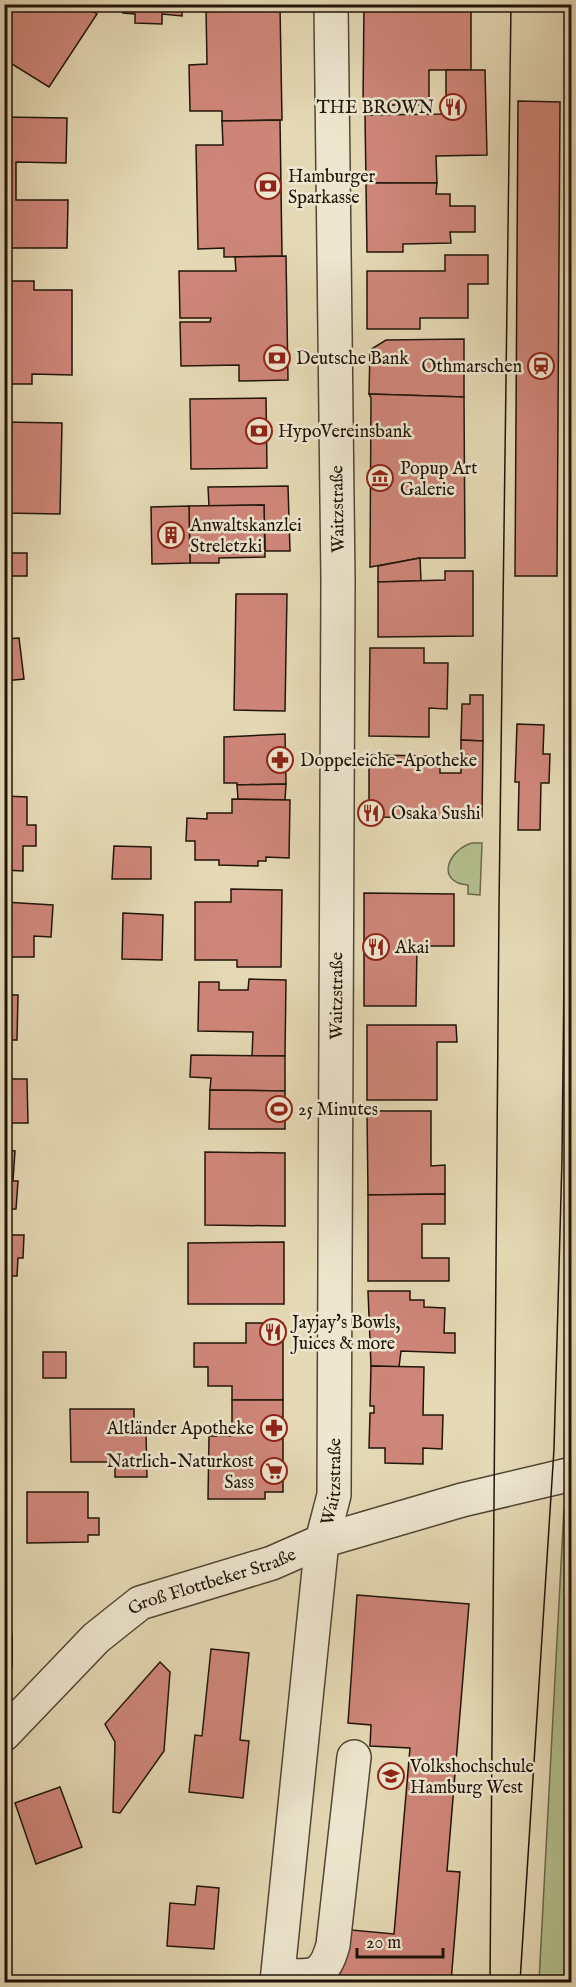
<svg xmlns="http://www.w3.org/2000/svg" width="576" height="1987" viewBox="0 0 576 1987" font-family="'IM FELL English',serif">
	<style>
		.green { fill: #b4bf8e; stroke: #6a6a4c; stroke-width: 1.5 }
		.building { fill: #cf867a; stroke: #201509; stroke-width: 1.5 }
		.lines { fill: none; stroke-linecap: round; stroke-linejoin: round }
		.minor-casing { stroke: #514634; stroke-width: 36 }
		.minor { stroke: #eee6cf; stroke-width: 33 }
		.tram { stroke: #201509; stroke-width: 1.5 }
		.labels { text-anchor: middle; stroke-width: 5; stroke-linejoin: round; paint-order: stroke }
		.poi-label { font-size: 18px; fill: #201509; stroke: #eee6cf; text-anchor: start }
		.street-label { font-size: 18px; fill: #201509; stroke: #eee6cf }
	</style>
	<rect width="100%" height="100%" fill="#e5d9b5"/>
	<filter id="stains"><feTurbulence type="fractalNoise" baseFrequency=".00333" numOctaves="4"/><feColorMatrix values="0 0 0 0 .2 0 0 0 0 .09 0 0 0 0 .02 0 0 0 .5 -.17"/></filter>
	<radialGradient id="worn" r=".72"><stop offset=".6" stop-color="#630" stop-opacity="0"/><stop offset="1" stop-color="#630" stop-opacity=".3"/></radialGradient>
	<g class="green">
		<path d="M472,843h10l-2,52 -12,-1v-9c-33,-3 -20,-35 4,-42z"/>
		<polygon points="571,1505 571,1982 539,1982 564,1508"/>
	</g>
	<g class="building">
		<polygon points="4,4 83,4 97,14 49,87 4,59"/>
		<polygon points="124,4 182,4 182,16 162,14 162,24 135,23 135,14 123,13"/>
		<polygon points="212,4 280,4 280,6 212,8"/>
		<polygon points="364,4 442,6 442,4 471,4 471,70 429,70 429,105 363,105"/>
		<rect x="377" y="4" width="65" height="2"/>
		<polygon points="280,6 282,120 222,121 222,111 190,111 189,65 207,64 206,8"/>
		<polygon points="446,70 485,70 487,155 436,156 437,183 366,183 365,115 446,114"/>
		<polygon points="518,101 560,102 557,576 515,576"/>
		<polygon points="4,117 67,118 66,163 16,162 16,200 68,200 67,248 4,248"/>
		<polygon points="280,120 282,256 224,257 224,248 198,249 196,145 223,145 222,121"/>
		<polygon points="366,183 437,183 436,194 450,194 450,206 475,206 475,232 450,232 451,243 403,244 403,252 367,252"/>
		<polygon points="445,255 488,255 488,284 468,284 468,318 420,318 420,329 367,329 367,271 445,271"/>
		<polygon points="286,256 288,380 239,381 239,365 181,366 180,322 210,322 211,318 180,318 179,271 236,271 235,257"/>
		<polygon points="4,281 34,281 34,290 72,290 72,375 32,374 32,384 4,384"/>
		<polygon points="464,339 464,397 369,394 370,350 386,340"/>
		<polygon points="369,394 464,397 465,558 420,558 370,567 371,398"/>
		<polygon points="266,398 267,468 191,469 190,399"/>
		<polygon points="4,422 62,423 60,514 4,513"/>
		<polygon points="288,486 290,551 265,551 264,505 209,506 208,487"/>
		<polygon points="264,505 265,557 219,558 219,563 190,563 189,506"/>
		<polygon points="189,506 190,563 152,564 151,507"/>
		<polygon points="4,547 9,547 9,553 27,553 27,576 11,576 11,590 4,590"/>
		<polygon points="420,558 421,581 378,582 378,566"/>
		<polygon points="445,571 473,571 473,636 378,637 378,582 445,580"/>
		<polygon points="236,594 287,594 285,711 234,710"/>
		<polygon points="19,638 24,679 4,681 4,639"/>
		<polygon points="370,648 424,648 424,663 448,663 447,709 429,708 429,737 369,736"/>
		<polygon points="470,695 483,695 483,741 461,740 462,704 470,704"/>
		<polygon points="517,724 544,725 543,754 550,754 549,783 541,783 540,830 518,830 519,782 515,782"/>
		<polygon points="4,729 9,729 8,784 4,784"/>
		<polygon points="285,734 286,784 237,785 237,783 224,783 224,737"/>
		<polygon points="461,740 483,741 482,818 369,817 369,755 440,756 440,773 461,773"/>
		<polygon points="286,784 285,800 238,799 237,785"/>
		<polygon points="4,796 27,797 27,825 36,825 36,846 23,846 23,871 4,870"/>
		<polygon points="232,799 290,800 289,858 266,857 266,861 258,861 258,866 219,865 219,860 195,860 195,841 186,841 187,818 207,819 207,813 232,813"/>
		<polygon points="114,846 151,847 151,879 112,879"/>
		<polygon points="231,889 282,890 281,967 237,967 237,960 195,960 195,902 231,902"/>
		<polygon points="364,893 454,894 454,946 417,946 416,1006 364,1006"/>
		<polygon points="4,902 53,905 51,937 34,936 34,957 4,957"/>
		<polygon points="123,913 163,915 162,960 122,959"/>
		<polygon points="249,979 286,980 285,1056 252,1056 253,1032 198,1031 199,982 219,982 219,990 248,990"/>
		<polygon points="4,995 18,995 17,1040 4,1040"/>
		<polygon points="367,1025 456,1025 457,1042 437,1042 437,1100 367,1100"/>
		<polygon points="191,1055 285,1056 285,1091 210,1090 211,1078 190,1077"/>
		<polygon points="4,1065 6,1079 27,1079 28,1123 4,1123"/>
		<polygon points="210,1090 285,1091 285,1129 209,1129"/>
		<polygon points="367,1111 431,1111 431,1166 445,1165 445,1194 368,1195"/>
		<polygon points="4,1150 15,1151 13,1181 18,1181 16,1209 4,1209"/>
		<polygon points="205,1152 285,1153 285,1226 205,1225"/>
		<polygon points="445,1194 445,1224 422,1224 422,1258 449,1258 449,1281 368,1281 368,1195"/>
		<polygon points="4,1235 24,1235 23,1258 18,1258 17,1276 11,1276 11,1294 4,1294"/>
		<polygon points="284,1242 284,1304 188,1304 188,1243"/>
		<polygon points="368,1291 410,1291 410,1300 424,1300 424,1307 445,1308 444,1333 455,1333 455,1353 401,1351 399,1367 371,1366"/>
		<polygon points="246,1323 283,1323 283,1400 232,1400 232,1386 208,1386 208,1367 194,1367 194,1343 246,1343"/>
		<rect x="43" y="1352" width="23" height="26"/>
		<polygon points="371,1366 424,1367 423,1415 443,1415 442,1449 423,1448 423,1464 385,1463 385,1448 369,1448 370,1413 374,1413 374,1406 370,1406"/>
		<polygon points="232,1400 283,1400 283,1492 265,1492 265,1499 208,1499 209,1436 232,1436"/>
		<polygon points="70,1409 134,1409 134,1432 146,1432 147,1477 115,1477 115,1462 71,1462"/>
		<polygon points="27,1492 88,1492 88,1518 99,1518 99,1535 88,1535 88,1542 27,1543"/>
		<polygon points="357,1595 469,1604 447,1871 460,1872 451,1982 336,1982 341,1929 394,1934 410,1748 370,1746 371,1725 348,1723"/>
		<rect x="4" y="1634" width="8" height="33"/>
		<polygon points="211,1649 249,1653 240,1740 249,1741 243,1798 189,1792 195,1735 202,1736"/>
		<polygon points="160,1662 170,1672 164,1751 120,1813 113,1812 115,1742 105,1724"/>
		<polygon points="60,1787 82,1847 36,1864 15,1803"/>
		<polygon points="197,1886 219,1888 214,1949 167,1946 170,1903 195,1905"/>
		<polygon points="4,1891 11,1913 4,1914"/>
		<polygon points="212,1978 213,1982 140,1982"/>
	</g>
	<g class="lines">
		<defs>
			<g id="minor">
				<path id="s1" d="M4,1734l92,-96 44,-35 132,-40 50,-22 140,-41 110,-26"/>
				<path d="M278,1975c33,1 45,6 55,-30l21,-188"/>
				<path id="s2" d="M277,1982l45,-441 12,-46 4,-914 -7,-577"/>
			</g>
		</defs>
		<use href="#minor" class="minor-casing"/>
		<use href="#minor" class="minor"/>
		<g class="tram">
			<polyline points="566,4 572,133"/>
			<polyline points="490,1982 499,906 511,4"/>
			<polyline points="520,1982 554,1449 562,1159 572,237"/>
		</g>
	</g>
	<defs>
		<symbol id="restaurant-ring" viewBox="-11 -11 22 22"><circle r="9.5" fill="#eee6cf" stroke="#8f2418" stroke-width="1.5"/><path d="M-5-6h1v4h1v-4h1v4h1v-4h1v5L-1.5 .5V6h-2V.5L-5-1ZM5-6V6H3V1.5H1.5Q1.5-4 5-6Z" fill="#8f2418"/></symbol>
		<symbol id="bank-ring" viewBox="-11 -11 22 22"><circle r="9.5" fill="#eee6cf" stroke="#8f2418" stroke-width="1.5"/><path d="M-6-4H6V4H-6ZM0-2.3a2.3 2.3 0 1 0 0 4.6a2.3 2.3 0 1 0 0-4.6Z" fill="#8f2418"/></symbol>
		<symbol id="station-ring" viewBox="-11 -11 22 22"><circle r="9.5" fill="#eee6cf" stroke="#8f2418" stroke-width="1.5"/><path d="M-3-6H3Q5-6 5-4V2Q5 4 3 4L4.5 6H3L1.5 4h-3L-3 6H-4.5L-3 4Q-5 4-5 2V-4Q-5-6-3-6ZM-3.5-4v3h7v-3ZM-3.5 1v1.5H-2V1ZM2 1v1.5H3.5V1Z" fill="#8f2418"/></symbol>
		<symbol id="museum-ring" viewBox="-11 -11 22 22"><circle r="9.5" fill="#eee6cf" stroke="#8f2418" stroke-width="1.5"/><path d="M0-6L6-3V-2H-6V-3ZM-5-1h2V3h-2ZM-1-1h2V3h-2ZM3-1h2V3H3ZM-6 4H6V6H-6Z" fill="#8f2418"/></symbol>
		<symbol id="building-ring" viewBox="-11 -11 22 22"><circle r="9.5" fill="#eee6cf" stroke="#8f2418" stroke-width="1.5"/><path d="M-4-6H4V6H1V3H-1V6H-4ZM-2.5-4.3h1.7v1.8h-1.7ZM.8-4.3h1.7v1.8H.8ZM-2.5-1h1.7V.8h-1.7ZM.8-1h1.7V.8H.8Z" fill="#8f2418"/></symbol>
		<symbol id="pharmacy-ring" viewBox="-11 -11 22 22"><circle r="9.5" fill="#eee6cf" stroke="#8f2418" stroke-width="1.5"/><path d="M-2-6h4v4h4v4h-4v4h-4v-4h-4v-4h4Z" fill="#8f2418"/></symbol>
		<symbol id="stadium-ring" viewBox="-11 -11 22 22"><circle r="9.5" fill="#eee6cf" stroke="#8f2418" stroke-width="1.5"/><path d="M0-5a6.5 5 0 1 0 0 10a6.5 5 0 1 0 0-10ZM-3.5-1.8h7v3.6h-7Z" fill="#8f2418"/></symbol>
		<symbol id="supermarket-ring" viewBox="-11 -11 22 22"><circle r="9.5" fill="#eee6cf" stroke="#8f2418" stroke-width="1.5"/><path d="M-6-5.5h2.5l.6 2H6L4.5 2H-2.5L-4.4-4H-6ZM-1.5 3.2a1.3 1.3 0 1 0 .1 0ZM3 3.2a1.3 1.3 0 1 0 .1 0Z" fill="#8f2418"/></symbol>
		<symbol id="university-ring" viewBox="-11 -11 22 22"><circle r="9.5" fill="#eee6cf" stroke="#8f2418" stroke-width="1.5"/><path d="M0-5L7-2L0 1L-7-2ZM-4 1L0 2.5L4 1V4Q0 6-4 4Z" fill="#8f2418"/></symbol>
	</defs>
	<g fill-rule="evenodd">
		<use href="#restaurant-ring" x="438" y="92" width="30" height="30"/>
		<use href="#bank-ring" x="253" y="171" width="30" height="30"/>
		<use href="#bank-ring" x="262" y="343" width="30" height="30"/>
		<use href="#station-ring" x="526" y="351" width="30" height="30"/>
		<use href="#bank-ring" x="244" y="416" width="30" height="30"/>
		<use href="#museum-ring" x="365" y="463" width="30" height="30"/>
		<use href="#building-ring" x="156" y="520" width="30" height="30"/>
		<use href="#pharmacy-ring" x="265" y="745" width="30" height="30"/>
		<use href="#restaurant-ring" x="356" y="798" width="30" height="30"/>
		<use href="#restaurant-ring" x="361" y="932" width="30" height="30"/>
		<use href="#stadium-ring" x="264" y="1094" width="30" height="30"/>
		<use href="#restaurant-ring" x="258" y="1317" width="30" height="30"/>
		<use href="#pharmacy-ring" x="259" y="1413" width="30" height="30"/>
		<use href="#supermarket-ring" x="259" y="1456" width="30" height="30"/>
		<use href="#university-ring" x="376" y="1761" width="30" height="30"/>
	</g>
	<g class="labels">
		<g class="poi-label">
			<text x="434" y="113" text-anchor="end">THE BROWN</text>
			<text x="288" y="182">Hamburger<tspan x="288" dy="21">Sparkasse</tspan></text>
			<text x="296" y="364">Deutsche Bank</text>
			<text x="522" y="372" text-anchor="end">Othmarschen</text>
			<text x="278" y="437">HypoVereinsbank</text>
			<text x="400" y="474">Popup Art<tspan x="400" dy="21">Galerie</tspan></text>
			<text x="190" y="531">Anwaltskanzlei<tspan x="190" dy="21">Streletzki</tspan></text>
			<text x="300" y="766">Doppeleiche-Apotheke</text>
			<text x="391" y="819">Osaka Sushi</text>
			<text x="395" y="953">Akai</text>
			<text x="298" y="1115">25 Minutes</text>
			<text x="292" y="1328">Jayjay's Bowls,<tspan x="292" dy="21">Juices &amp; more</tspan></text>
			<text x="254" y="1434" text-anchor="end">Altländer Apotheke</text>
			<text x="254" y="1467" text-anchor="end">Natrlich-Naturkost<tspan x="254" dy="21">Sass</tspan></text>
			<text x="410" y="1772">Volkshochschule<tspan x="410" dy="21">Hamburg West</tspan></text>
		</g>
		<g class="street-label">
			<text transform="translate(337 509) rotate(-91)" y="6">Waitzstraße</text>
			<text dy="6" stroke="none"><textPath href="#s2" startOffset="990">Waitzstraße</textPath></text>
			<text dy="6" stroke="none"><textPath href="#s2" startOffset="504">Waitzstraße</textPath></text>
			<text dy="6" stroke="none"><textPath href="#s1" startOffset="264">Groß Flottbeker Straße</textPath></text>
		</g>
	</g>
	<rect width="576" height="1987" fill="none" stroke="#e5d9b5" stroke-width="24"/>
	<rect x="6" y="6" width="564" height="1975" fill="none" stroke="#201509" stroke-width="3"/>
	<rect x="12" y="12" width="552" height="1963" fill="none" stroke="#201509" stroke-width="1.5"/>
	<path d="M357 1948v9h86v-9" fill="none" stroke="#201509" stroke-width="3"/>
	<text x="366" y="1948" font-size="18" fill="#201509" stroke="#eee6cf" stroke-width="4.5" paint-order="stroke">20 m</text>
	<rect width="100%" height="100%" filter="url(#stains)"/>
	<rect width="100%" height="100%" fill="url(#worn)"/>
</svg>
